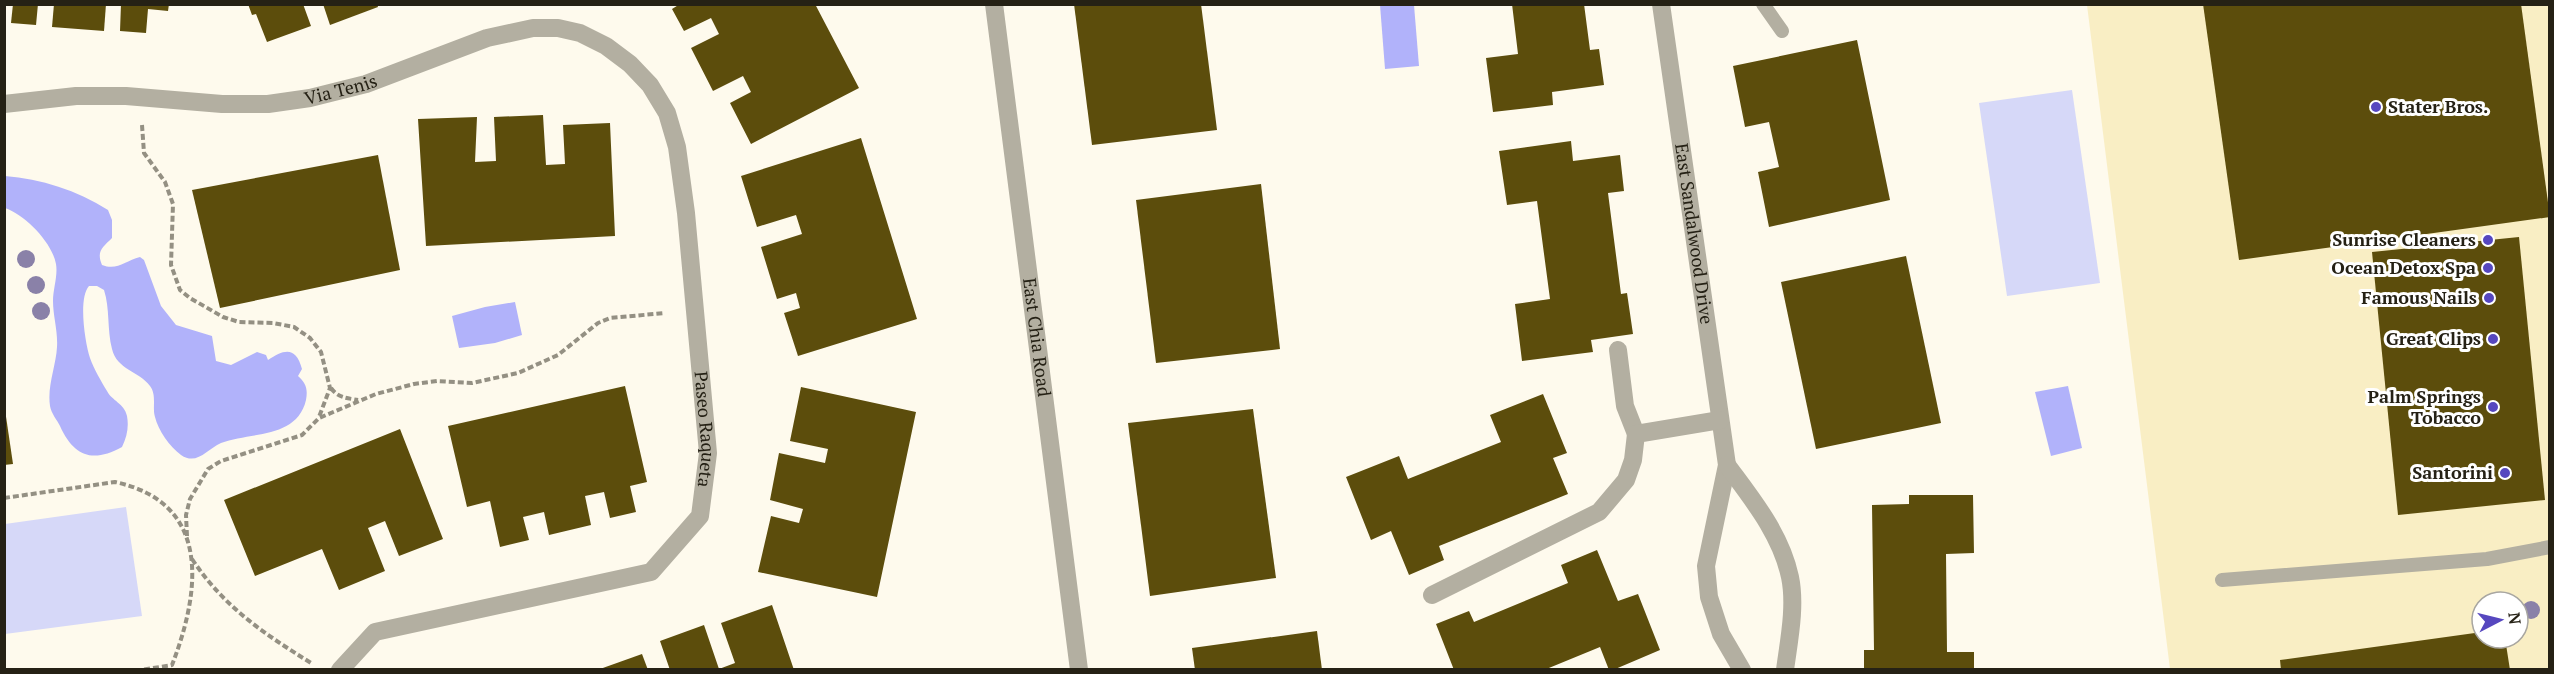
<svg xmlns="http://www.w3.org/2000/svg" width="2554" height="674" viewBox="0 0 2554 674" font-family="'PT Serif',serif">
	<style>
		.built { fill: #f9eec4; fill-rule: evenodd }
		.green { fill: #d6d8f8 }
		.water { fill: #b1b2fa }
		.building { fill: #5c4d0c }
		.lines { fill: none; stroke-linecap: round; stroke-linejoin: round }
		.path { stroke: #949083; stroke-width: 4; stroke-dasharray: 6 3; stroke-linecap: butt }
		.lane { stroke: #b3afa1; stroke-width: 14 }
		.street { stroke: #b3afa1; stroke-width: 18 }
		.tree { fill: #8a81a8 }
		.poi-dot { fill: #5647bf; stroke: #fff; stroke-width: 2 }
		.labels { text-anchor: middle; stroke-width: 6; stroke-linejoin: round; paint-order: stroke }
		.street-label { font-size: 18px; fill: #252115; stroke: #fff }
		.poi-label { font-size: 18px; font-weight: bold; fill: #252115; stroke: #fff; text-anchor: end }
	</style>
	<rect width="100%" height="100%" fill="#fefaed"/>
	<path class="built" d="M2087,5h462v664h-379zM2482,602h36v36h-36z"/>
	<g class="green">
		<polygon points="2072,90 2100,283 2007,296 1979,103"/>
		<polygon points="126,507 142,616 5,634 5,524"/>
	</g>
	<g class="water">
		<polygon points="1380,5 1414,5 1419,66 1385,69"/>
		<path d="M5,176c36,3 72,14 103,34l4,10v18c-9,9 -16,13 -10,27 15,6 23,-4 38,-8l4,3 17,46 15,19 36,11 4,25 15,4 26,-13 9,3 2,5c16,-11 28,-14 34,9l-4,7c8,7 10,13 8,24 -9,39 -56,32 -85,43 -14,6 -24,23 -40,12 -11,-8 -23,-25 -26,-38 -3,-9 2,-22 -5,-31 -11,-15 -33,-16 -38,-37 -5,-19 -2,-41 -8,-59l-7,-4h-8c-11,12 -4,57 1,72 4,11 11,23 17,33 5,10 17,12 20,25 2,11 0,21 -5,31 -29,16 -48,10 -62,-21 -3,-6 -9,-13 -10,-20 -3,-20 6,-40 7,-59 1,-16 -4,-31 -4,-46 0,-12 5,-25 3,-37 -4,-22 -31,-49 -51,-56z"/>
		<polygon points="515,302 522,335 495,343 459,348 452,316 485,307"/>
		<polygon points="2068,386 2082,448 2051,456 2035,392"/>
	</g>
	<g class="building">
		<polygon points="13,4 38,4 36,25 11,23"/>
		<polygon points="54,4 106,4 104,31 52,27"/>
		<polygon points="121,4 169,4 168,11 148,9 146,33 120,31"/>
		<polygon points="248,4 303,4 311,26 267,42 256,14 252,15"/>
		<polygon points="323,4 377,4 378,7 330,25"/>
		<polygon points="680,4 815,4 859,88 751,144 730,103 751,92 743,76 713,91 691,48 719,34 711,18 684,31 672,9"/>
		<polygon points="1074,4 1201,4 1217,130 1092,145"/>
		<polygon points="1512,4 1584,4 1590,50 1599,49 1604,85 1552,92 1553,105 1493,112 1486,58 1518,54"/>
		<polygon points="2203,4 2521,4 2550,217 2239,260"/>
		<polygon points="1857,40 1890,200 1769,227 1758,172 1779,167 1769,122 1745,127 1733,66"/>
		<polygon points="543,115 546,165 565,164 563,125 610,123 615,236 426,246 418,119 477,117 475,162 496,161 494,117"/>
		<polygon points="861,138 917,319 798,356 784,313 800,308 796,293 777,299 761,247 802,234 796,215 757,227 741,176"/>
		<polygon points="1571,141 1573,161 1620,155 1624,191 1608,193 1621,294 1627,293 1633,334 1591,340 1593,352 1522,361 1515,304 1550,299 1537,201 1507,205 1499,151"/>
		<polygon points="378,155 400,270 220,308 192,190"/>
		<polygon points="1261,184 1280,349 1156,363 1136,200"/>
		<polygon points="2519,237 2545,500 2398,515 2372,252"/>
		<polygon points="1906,256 1941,423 1816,449 1781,282"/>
		<polygon points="625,386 647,482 630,486 636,512 610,518 604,492 585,496 591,525 549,535 544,512 523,517 529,540 500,547 490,501 467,507 448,426"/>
		<polygon points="801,387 916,412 877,597 758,572 771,516 799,523 803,509 770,500 779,453 825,463 828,449 790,441"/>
		<polygon points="1543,394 1567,453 1553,458 1568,494 1439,546 1444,560 1409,575 1391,531 1371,540 1346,477 1399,456 1408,479 1501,442 1490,415"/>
		<polygon points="4,403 13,464 4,465"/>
		<polygon points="1253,409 1276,578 1150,596 1128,423"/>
		<polygon points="400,429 443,539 399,556 385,521 368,528 385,571 339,590 322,549 255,576 224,500"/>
		<polygon points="1909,495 1973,495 1974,553 1946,554 1947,652 1974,652 1974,670 1864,670 1864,650 1874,650 1872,505 1909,504"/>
		<polygon points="1597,550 1618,601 1638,594 1660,650 1613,670 1609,670 1600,647 1544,670 1454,670 1436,624 1469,611 1474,622 1568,583 1561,565"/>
		<polygon points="772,605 794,670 670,670 660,641 704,625 719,669 735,663 721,623"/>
		<polygon points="1317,631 1322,670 1195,670 1192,648"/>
		<polygon points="2482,632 2482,638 2505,638 2510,670 2281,670 2280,660"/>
		<polygon points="642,654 648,670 600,670 600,669"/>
	</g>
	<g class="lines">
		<g class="path">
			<polyline points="142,125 144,153 165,182 173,204 171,265 180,290 190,298 223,317 239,322 273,323 294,327 310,338 321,352 330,388 319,417"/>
			<path d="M331,388c7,10 16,10 27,12"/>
			<path d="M4,498l111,-16c98,21 85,111 57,183l-31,5"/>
			<polyline points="187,536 186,515 190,499 208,469 221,461 302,435 319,418 376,394 414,384 437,381 472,383 518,373 558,355 598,323 610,318 665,313"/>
			<path d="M192,559c32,48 71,74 119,104"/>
		</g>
		<g class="lane">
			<polyline points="1763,4 1782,31"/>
			<polyline points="2222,580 2487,559 2550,547"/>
		</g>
		<g class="street">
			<path id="s1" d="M994,4l85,666"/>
			<path id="s2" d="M1661,4l66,461 -21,101 3,31 12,37 21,36"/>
			<path id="s3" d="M4,104l72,-8h50l96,8h46l42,-6 56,-14 121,-46 46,-10h25l22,5 26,13 24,18 20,21 17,28 10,34 9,66 22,240 -8,63 -49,56 -276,60 -35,38"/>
			<polyline points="1618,350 1625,406 1636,434"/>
			<path d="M1727,465c25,34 54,69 63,112 6,29 -1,63 -5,93"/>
			<polyline points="1432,595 1599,512 1626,480 1633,460 1636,434 1720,420"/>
		</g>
	</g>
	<g class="tree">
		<circle cx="26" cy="259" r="9"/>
		<circle cx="36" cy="285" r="9"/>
		<circle cx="41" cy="311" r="9"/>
		<circle cx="2531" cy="610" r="9"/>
	</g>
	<g class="poi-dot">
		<circle cx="2376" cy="107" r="6"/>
		<circle cx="2488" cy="240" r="6"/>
		<circle cx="2488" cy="268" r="6"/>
		<circle cx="2489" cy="298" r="6"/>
		<circle cx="2493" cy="339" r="6"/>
		<circle cx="2493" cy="407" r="6"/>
		<circle cx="2505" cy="473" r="6"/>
	</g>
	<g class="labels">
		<g class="street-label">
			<text dy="6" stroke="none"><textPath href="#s3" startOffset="339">Via Tenis</textPath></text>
			<text dy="6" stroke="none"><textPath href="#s2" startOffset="232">East Sandalwood Drive</textPath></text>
			<text dy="6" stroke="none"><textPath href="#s1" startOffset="336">East Chia Road</textPath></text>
			<text dy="6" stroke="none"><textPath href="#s3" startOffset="1029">Paseo Raqueta</textPath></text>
		</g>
		<g class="poi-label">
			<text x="2388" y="113" text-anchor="start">Stater Bros.</text>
			<text x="2476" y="246">Sunrise Cleaners</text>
			<text x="2476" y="274">Ocean Detox Spa</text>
			<text x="2477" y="304">Famous Nails</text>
			<text x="2481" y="345">Great Clips</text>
			<text x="2481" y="403">Palm Springs<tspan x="2481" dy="21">Tobacco</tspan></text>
			<text x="2493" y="479">Santorini</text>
		</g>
	</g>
	<rect width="2554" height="674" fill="none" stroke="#252115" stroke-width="12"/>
	<g transform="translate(2500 620) rotate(83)"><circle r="28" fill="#ffffff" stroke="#a8a6a1" stroke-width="1.5"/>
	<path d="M0-4.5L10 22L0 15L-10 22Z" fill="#5647bf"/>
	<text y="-9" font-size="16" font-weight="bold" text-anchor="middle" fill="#252115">N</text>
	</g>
</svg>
